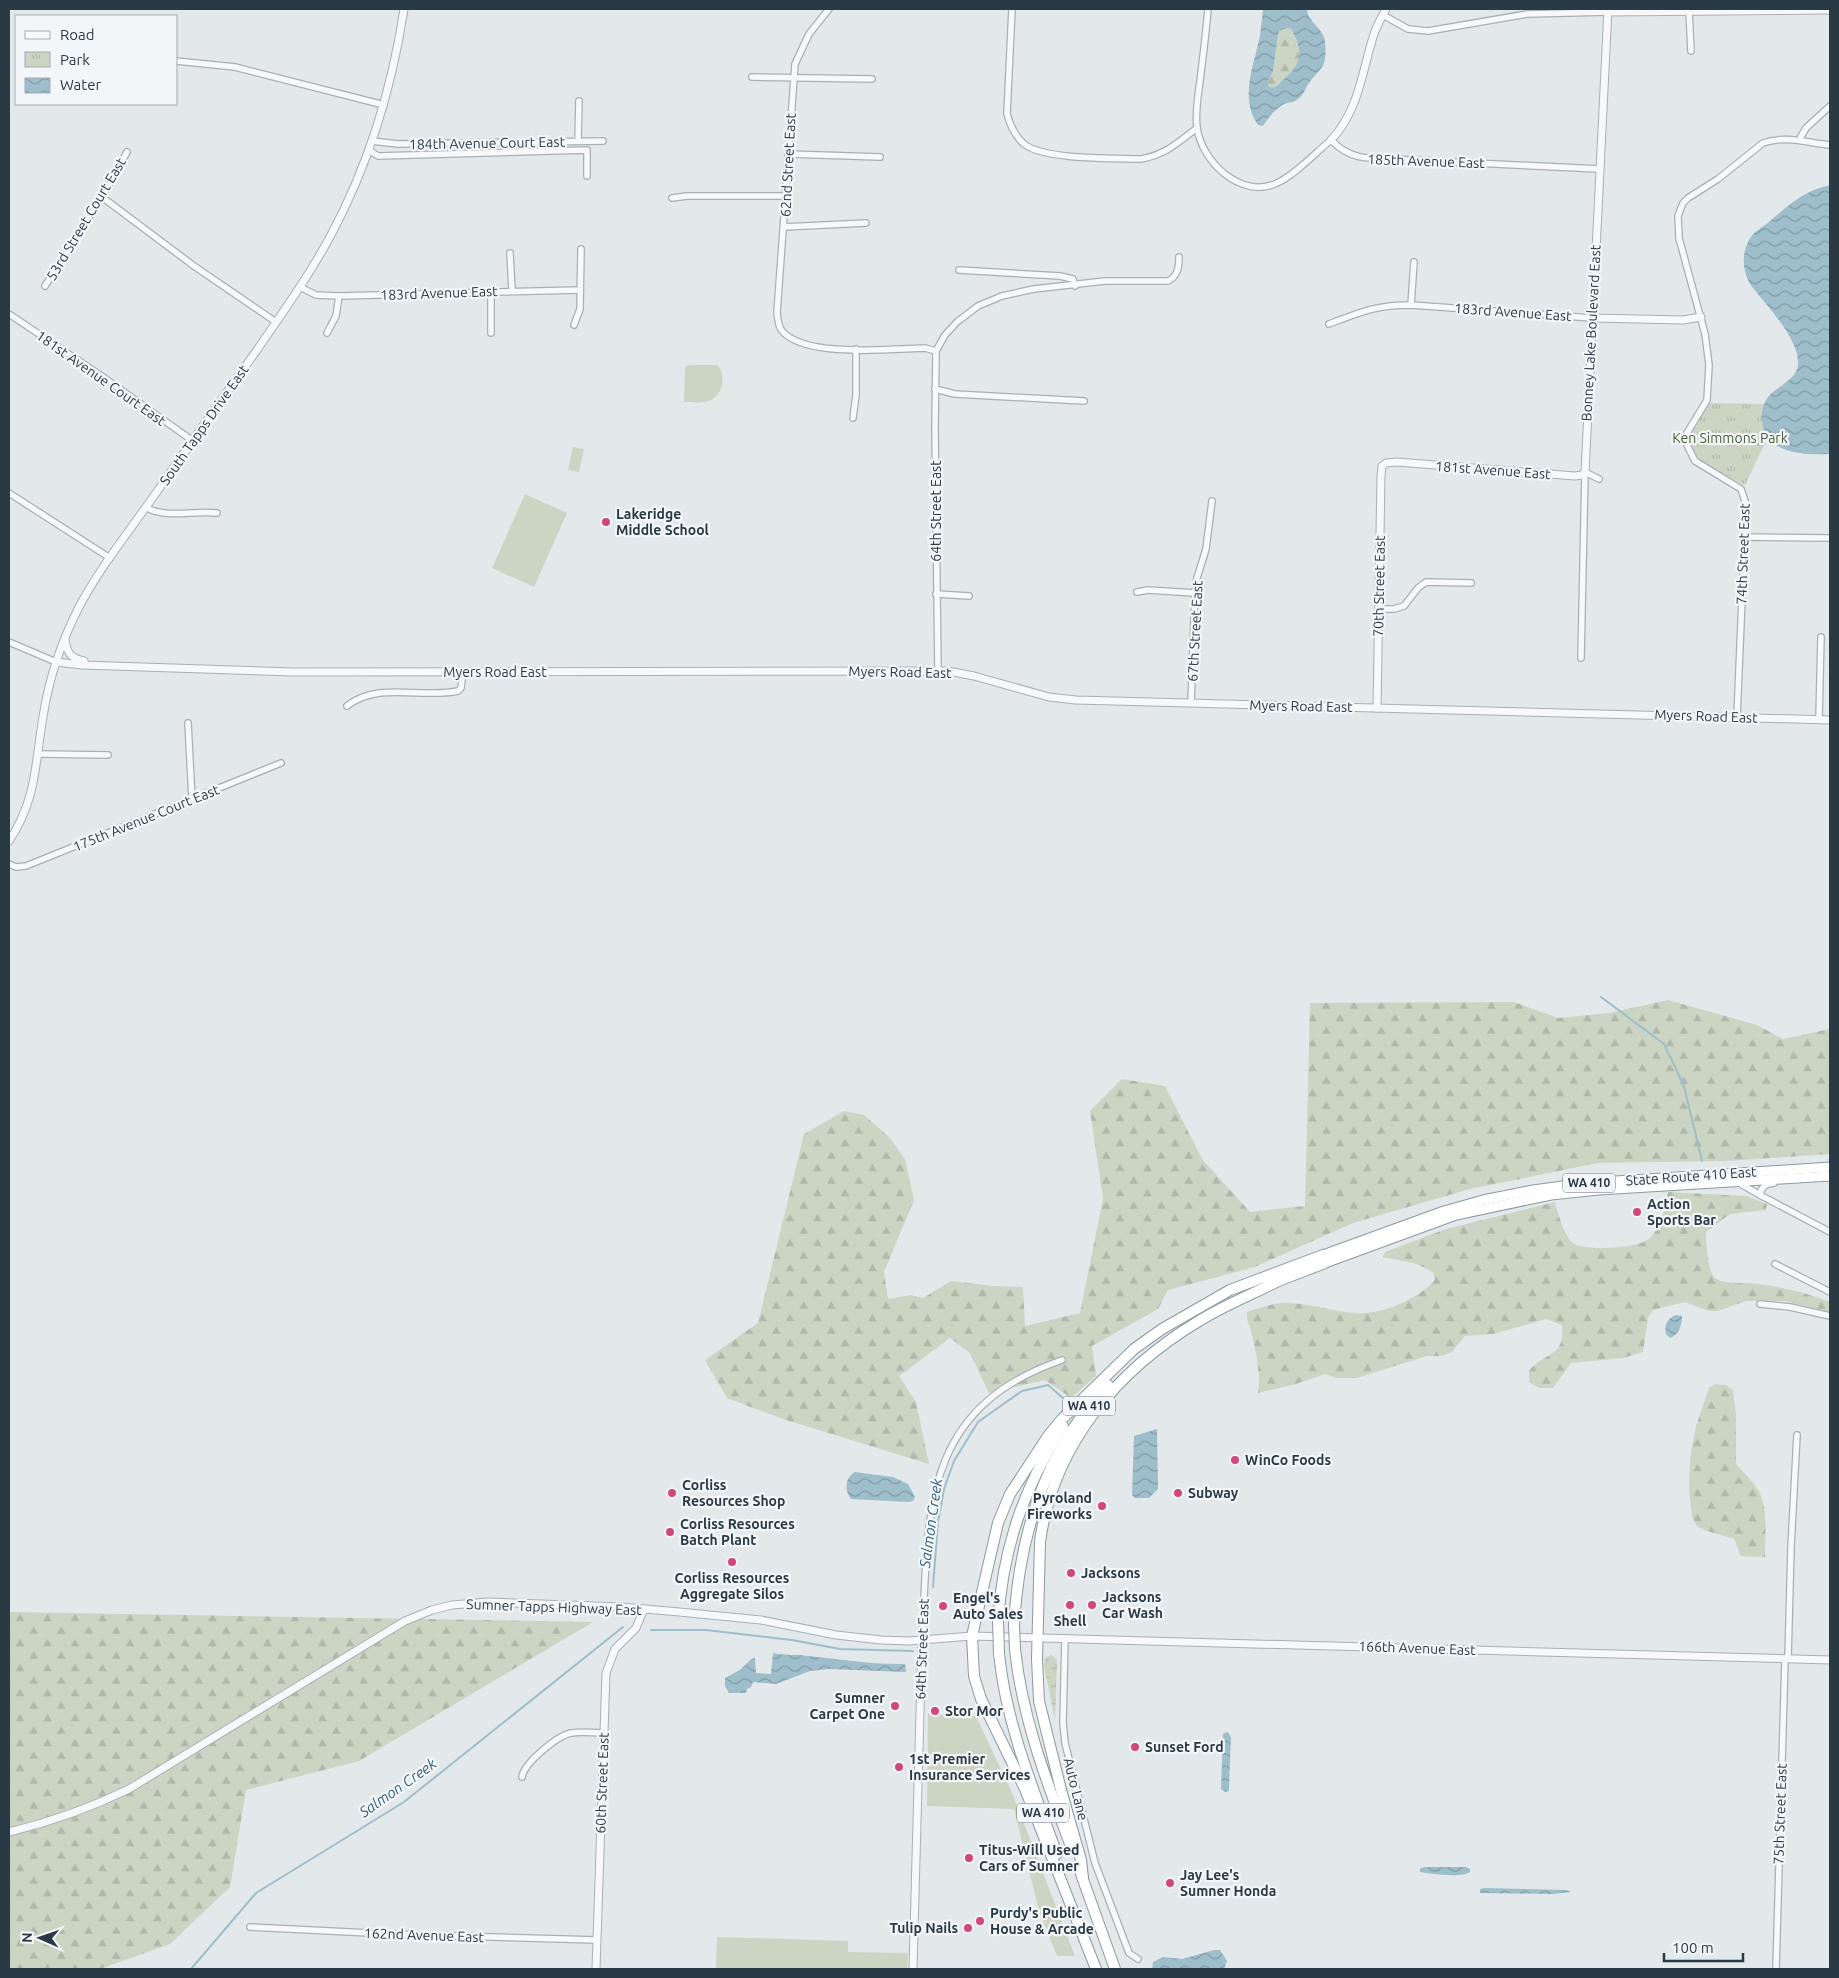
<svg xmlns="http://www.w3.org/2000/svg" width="1839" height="1978" viewBox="0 0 1839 1978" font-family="Ubuntu,sans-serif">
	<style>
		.grass { fill: #ccd5c4 }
		.forest { fill: url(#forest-firs) }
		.wetland { fill: url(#wetland-marsh) }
		.park { fill: url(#park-tufts) }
		.water { fill: url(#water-waves); fill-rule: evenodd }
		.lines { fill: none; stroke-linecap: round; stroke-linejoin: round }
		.stream { stroke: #9ebecb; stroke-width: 2 }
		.minor-casing { stroke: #a8b0b6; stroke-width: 8 }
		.tertiary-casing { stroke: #a8b0b6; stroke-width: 9 }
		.trunk-casing { stroke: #8a99a2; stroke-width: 11 }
		.motorway-casing { stroke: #8a99a2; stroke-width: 12 }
		.minor { stroke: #f6f8f9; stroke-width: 5.5 }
		.tertiary { stroke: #f6f8f9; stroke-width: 7 }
		.trunk { stroke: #fff; stroke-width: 9 }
		.motorway { stroke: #fff; stroke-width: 10 }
		.motorway-bridge-casing { stroke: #8a99a2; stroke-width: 12; stroke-linecap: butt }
		.motorway-bridge { stroke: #fff; stroke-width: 10 }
		.poi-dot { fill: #d1477c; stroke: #f3f6f8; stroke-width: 2 }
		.labels { text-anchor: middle; stroke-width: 4.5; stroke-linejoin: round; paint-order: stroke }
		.shield { fill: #f3f6f8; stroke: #66727a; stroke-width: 1 }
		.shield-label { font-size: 12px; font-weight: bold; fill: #2a3a44 }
		.street-label { font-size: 14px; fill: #2a3a44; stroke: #f3f6f8 }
		.park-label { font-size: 14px; fill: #486037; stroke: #f3f6f8 }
		.poi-label { font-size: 14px; font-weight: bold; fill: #2a3a44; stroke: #f3f6f8; text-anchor: start }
		.water-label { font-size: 15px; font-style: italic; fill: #336279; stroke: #f3f6f8 }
	</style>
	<defs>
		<pattern id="forest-firs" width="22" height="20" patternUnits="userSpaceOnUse" patternTransform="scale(1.25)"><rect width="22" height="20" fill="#ccd5c4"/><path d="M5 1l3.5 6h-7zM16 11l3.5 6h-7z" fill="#afb8aa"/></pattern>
		<pattern id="wetland-marsh" width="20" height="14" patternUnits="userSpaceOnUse" patternTransform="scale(1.25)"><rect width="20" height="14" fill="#ccd5c4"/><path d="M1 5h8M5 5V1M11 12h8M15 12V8" fill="none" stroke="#afb8aa"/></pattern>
		<pattern id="park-tufts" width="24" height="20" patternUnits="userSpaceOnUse" patternTransform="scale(1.25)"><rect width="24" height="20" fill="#ccd5c4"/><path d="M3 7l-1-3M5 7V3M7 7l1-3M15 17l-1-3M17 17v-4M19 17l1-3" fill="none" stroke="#afb8aa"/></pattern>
		<pattern id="water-waves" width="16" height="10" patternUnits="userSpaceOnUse" patternTransform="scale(1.25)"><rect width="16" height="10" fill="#9ebecb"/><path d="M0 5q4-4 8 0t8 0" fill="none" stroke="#819ba6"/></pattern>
	</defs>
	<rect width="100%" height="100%" fill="#e3e8eb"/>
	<g class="grass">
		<path d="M690,365h27l3,3c6,14 1,32 -16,34 -7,1 -14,0 -20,0l1,-33 1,-3z"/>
		<polygon points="573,447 584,449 579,472 568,470"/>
		<polygon points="525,494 567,513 534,587 492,568"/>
		<polygon points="928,1714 976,1716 1013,1795 1075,1956 1057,1956 1039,1911 1014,1809 927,1806"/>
		<polygon points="717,1937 848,1941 848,1952 908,1953 907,1969 716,1969"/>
	</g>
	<g class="forest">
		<path d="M1287,28l4,1c11,20 13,33 -6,49 -6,5 -7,11 -16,9l-1,-6 5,-10 5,-36 1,-4z"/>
		<polygon points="1668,1000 1757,1025 1783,1039 1830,1029 1830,1154 1727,1161 1598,1163 1470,1189 1353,1223 1255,1267 1168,1290 1158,1309 1092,1346 1096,1376 1071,1398 1045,1380 989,1393 970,1353 950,1338 899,1376 916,1402 929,1464 783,1419 727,1398 705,1360 758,1323 804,1134 844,1111 864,1115 889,1137 905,1159 914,1200 884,1272 888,1299 911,1295 923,1298 951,1281 993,1286 1023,1287 1025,1326 1080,1313 1103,1199 1090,1111 1122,1079 1165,1086 1202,1159 1250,1212 1305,1206 1310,1003 1514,1002 1558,1018 1609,1013"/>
		<path d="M1668,1192l78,4 21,8 -1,6 -36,4 -24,18c0,9 2,39 8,45 7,7 24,6 34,6 27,2 56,9 82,19v10l-46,-11h-38l-28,10h-9l-24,-9 -32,8 -5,8 -5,34 -20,6 -52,5 -18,25h-14l-10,-6v-11c16,-20 36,-12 33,-46l-16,-6 -53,15 -28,2 -13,16 -10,4h-15l-70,22h-20l-12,-4 -29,10 -38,9c3,-20 -2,-42 -7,-62 -2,-7 -5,-11 -4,-19 13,-4 27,-10 41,-9 23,0 45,9 68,10 26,2 62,-14 79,-33l-2,-8 -16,-8 -34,-7 2,-5 61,-23 109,-27c2,10 10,36 19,42 13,7 65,5 76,-6 12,-12 15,-30 18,-46z"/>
		<path d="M1715,1384l11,1 7,5 3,25v49c8,9 19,19 24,30 8,16 5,46 5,63l-24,-1 -7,-17 -30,-9 -7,-4 -5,-9 -3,-27 1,-32 6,-32 13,-38z"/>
		<polygon points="9,1612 593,1622 359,1761 246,1790 230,1887 170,1944 100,1969 9,1969"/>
	</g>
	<polygon class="wetland" points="1051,1655 1057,1659 1055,1720 1044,1666 1045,1658"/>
	<path class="park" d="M1709,403l56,1c-5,13 -3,21 3,33l-23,48c-18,-10 -64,-26 -54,-52 4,-10 13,-19 18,-30z"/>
	<g class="water">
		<path d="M1263,9h44c0,13 17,19 18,33 2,26 -2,23 -16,41 -5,7 -5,13 -14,18 -3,2 -7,1 -11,3 -8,4 -16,14 -21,22l-5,-1c-19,-27 -4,-60 2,-89 1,-9 2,-18 3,-27zM1287,28l4,1c11,19 13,33 -6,49 -6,5 -7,11 -16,9l-1,-6 5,-10 5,-36 1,-4z"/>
		<path d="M1830,185v269c-26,1 -67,0 -68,-35 -1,-7 2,-17 6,-22 10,-12 32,-18 30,-36 -1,-25 -33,-57 -48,-77 -8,-14 -9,-33 1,-47 4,-6 12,-10 18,-15 20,-17 34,-31 61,-37z"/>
		<path d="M1676,1315l6,1c0,9 -3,19 -12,22l-4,-4c-2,-10 1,-15 10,-19z"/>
		<polygon points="1157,1429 1158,1489 1149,1498 1135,1498 1132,1495 1134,1436"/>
		<path d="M855,1472l38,5 15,7 7,13 -2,4 -5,1 -57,-3c-7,-9 -6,-22 4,-27z"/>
		<path d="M773,1653c15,3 22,1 35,3 33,3 65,9 97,8l1,8 -77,-3 -19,2 -34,13 -23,-2 -2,5 -4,2 -1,4h-17l-4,-7v-8l15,-8 11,-11 4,-1 1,15 15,1z"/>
		<polygon points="1228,1732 1231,1737 1229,1788 1229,1791 1225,1792 1221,1789 1223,1735 1224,1733"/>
		<path d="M1424,1867h42l4,2v3c-8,6 -39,2 -50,0v-3z"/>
		<polygon points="1484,1888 1567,1890 1571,1892 1552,1894 1480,1893 1480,1889"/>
		<polygon points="1214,1950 1220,1950 1227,1961 1224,1969 1152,1969 1153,1962 1163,1957 1182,1959"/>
	</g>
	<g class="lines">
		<g class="stream">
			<polyline points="1601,997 1664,1044 1684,1086 1702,1161"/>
			<polyline points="933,1587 938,1522 944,1489 954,1461 978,1422 1022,1391 1048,1385 1064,1399"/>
			<polyline points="651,1630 706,1630 792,1640 840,1649 913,1651"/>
			<polyline points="191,1969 256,1893 404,1802 623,1627"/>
		</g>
		<defs>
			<g id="minor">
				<path d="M829,9l-20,25 -14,30 -18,249c1,6 1,13 5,18 23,27 109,18 143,17l11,3"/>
				<path d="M1012,9l-5,105c3,11 8,22 17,30 20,16 90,14 117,15 24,-4 38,-17 56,-31"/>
				<path d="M1208,9c-2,24 -5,48 -8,72 -2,15 -5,31 -3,46 4,34 44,73 80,56 18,-8 38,-30 54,-43 18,19 36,19 61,19l207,10"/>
				<polyline points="1689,11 1691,51"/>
				<polyline points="1383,15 1408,29 1428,31 1527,14 1608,12"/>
				<polyline points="176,61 235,67 384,105"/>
				<polyline points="752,77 872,79"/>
				<polyline points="1799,140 1806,128 1830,106"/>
				<polyline points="372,141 398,144 603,141"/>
				<polyline points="578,141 579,101"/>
				<polyline points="369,150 378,156 587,150 587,176"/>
				<polyline points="788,154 880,157"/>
				<polyline points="102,197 194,266 276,322"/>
				<polyline points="672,198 687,196 786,196"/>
				<polyline points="784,227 866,223"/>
				<polyline points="510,253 512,291"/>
				<polyline points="959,270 1060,276 1073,279 1075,286"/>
				<polyline points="45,286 102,197 127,152"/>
				<polyline points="300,287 316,295 339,296 580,290"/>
				<polyline points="491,292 491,333"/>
				<polyline points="1411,305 1414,262"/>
				<polyline points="9,314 103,377 193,441"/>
				<path d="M1329,324c32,-12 47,-19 82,-19l181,13"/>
				<polyline points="574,325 580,309 581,249"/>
				<polyline points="327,333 336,316 339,296"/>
				<polyline points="935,389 955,394 1084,401"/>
				<polyline points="853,418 856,395 856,349"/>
				<polyline points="9,493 110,558"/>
				<path d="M146,507c17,12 50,3 71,6"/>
				<polyline points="1745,537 1830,538"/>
				<polyline points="1137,592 1148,590 1195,593"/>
				<polyline points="936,594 969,596"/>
				<polyline points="1380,609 1394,609 1404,606 1418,588 1426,582 1471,583"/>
				<polyline points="9,642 56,662"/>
				<polyline points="1581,658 1585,472 1599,479"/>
				<path d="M938,671l-3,-243 1,-77 9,-16 12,-13 21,-16 24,-10 32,-7 71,-8h63c10,-5 11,-14 11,-24"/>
				<polyline points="1191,703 1195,593 1197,578 1206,549 1212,501"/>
				<path d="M347,706c32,-25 75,-7 111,-15l3,-3 2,-16"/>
				<path d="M1737,717l9,-213 -5,-15 -46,-28 -8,-16v-12l20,-33 2,-35 -4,-31 -26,-96 -1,-22 5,-13 5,-5 30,-19 45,-36c22,-8 45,0 67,2"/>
				<polyline points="1819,719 1821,637"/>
				<polyline points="188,723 192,799"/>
				<polyline points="39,754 108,755"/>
				<polyline points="9,864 16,867 26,866 281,763"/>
				<path d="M1739,1183l21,12c1,-8 5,-11 14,-12"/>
				<polyline points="1760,1195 1830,1232"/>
				<polyline points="1775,1264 1830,1292"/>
				<polyline points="1760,1304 1790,1307 1830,1316"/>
				<polyline points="1065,1638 1063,1723 1065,1743 1095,1863 1129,1953 1138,1959"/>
				<path d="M922,1639c7,-126 -2,-230 140,-279"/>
				<polyline points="1788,1659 1791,1547 1797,1435"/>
				<path d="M522,1777c2,-14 35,-41 49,-44 11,-2 22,0 33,0"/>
				<polyline points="250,1927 390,1934 597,1940"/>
				<polyline points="1776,1969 1785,1659"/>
			</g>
			<g id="tertiary">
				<polyline points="1608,12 1830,10"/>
				<path d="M1331,140c27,-28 31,-67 42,-103 3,-10 8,-19 13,-28"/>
				<polyline points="1592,318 1683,320 1701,317"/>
				<path d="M65,639c2,14 5,19 19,22"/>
				<polyline points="56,662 82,665 293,672 948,671 974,676 1049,697 1076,700 1830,720"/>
				<polyline points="1377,708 1381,476 1382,466 1386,463 1397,462 1575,476 1582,475 1585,472 1608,9"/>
				<path d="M9,841c29,-43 26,-82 35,-130 6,-36 18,-70 34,-102 24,-46 58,-86 87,-129 30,-43 61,-87 92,-130 26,-38 52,-74 74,-115 38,-71 61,-147 73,-226"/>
				<path d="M9,1832c42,-10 81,-24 120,-43l276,-168 27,-11 20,-5 37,-3 133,5 57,5 82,8 75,15 45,5 28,1 63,-5 858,24"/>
				<polyline points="596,1969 606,1673 615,1649 636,1628 644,1609"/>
				<polyline points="913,1969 922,1639"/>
			</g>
			<g id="trunk">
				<polyline points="1323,1255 1444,1211 1483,1200 1533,1190 1585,1183 1830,1167"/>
				<polyline points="1325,1263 1456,1215 1551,1195 1599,1190 1830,1176"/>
			</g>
			<g id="motorway">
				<polyline points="1278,1281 1325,1263"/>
				<path d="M998,1621c5,-73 25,-132 65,-195"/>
				<path d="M1014,1625c5,-88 31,-175 94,-240"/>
				<path d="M1015,1649c7,68 31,131 55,195"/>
				<path d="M999,1654c7,69 34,135 58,200"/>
				<polyline points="1081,1874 1115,1969"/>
				<path d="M1083,1878l-2,-18 -20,-70 -22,-89 -2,-42 3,-117c13,-97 77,-172 159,-221 27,-17 57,-28 85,-43"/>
				<polyline points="1096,1969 1025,1789 981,1699 974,1676 972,1636 998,1523 1010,1494 1048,1436 1062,1419 1134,1349 1162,1329 1230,1290 1323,1255"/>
			</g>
		</defs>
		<use href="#minor" class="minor-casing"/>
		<use href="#tertiary" class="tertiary-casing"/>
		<use href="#trunk" class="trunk-casing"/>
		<use href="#motorway" class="motorway-casing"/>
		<use href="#minor" class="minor"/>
		<use href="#tertiary" class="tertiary"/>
		<use href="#trunk" class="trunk"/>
		<use href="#motorway" class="motorway"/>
		<defs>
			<g id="motorway-bridge">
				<polyline points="998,1621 999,1654"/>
				<polyline points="1014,1625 1015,1649"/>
			</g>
		</defs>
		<use href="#motorway-bridge" class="motorway-bridge-casing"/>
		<use href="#motorway-bridge" class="motorway-bridge"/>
	</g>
	<g class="poi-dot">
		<circle cx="606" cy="522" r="5"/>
		<circle cx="1637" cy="1212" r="5"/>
		<circle cx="1235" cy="1460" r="5"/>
		<circle cx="672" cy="1493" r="5"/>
		<circle cx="1178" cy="1493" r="5"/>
		<circle cx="1102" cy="1506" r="5"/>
		<circle cx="670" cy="1532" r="5"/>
		<circle cx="732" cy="1562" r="5"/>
		<circle cx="1071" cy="1573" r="5"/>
		<circle cx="1070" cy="1605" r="5"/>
		<circle cx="1092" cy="1605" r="5"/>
		<circle cx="943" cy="1606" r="5"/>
		<circle cx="895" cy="1706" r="5"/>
		<circle cx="935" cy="1711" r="5"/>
		<circle cx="1135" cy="1747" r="5"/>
		<circle cx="899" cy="1767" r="5"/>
		<circle cx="969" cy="1858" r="5"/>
		<circle cx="1170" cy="1883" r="5"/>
		<circle cx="980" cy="1921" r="5"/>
		<circle cx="968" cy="1928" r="5"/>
	</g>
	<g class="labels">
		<g class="shield">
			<rect x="1563" y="1173.5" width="52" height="19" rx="4"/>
			<rect x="1063" y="1396.5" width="52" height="19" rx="4"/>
			<rect x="1017" y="1803.5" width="52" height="19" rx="4"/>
		</g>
		<g class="shield-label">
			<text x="1589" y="1187">WA 410</text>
			<text x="1089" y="1410">WA 410</text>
			<text x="1043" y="1817">WA 410</text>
		</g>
		<g class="street-label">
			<text transform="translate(487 143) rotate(-1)" y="5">184th Avenue Court East</text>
			<text transform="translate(1426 161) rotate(2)" y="5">185th Avenue East</text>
			<text transform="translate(788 165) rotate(-87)" y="5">62nd Street East</text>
			<text transform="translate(86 219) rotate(-59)" y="5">53rd Street Court East</text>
			<text transform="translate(439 293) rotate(-2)" y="5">183rd Avenue East</text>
			<text transform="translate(1513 312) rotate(4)" y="5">183rd Avenue East</text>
			<text transform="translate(1591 333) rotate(-87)" y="5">Bonney Lake Boulevard East</text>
			<text transform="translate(101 378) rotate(35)" y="5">181st Avenue Court East</text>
			<text transform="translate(204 425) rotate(-55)" y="5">South Tapps Drive East</text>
			<text transform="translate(1493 470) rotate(4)" y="5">181st Avenue East</text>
			<text transform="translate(936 511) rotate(-90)" y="5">64th Street East</text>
			<text transform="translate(1743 554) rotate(-88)" y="5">74th Street East</text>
			<text transform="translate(1379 586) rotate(-89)" y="5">70th Street East</text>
			<text transform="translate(1195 631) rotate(-87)" y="5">67th Street East</text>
			<text x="495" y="677">Myers Road East</text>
			<text transform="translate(900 672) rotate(1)" y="5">Myers Road East</text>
			<text transform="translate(1301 706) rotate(1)" y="5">Myers Road East</text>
			<text transform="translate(1706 716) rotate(2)" y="5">Myers Road East</text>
			<text transform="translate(146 818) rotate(-22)" y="5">175th Avenue Court East</text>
			<text transform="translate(1691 1176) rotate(-4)" y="5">State Route 410 East</text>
			<text transform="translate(554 1607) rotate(2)" y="5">Sumner Tapps Highway East</text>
			<text transform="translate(1417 1648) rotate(2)" y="5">166th Avenue East</text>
			<text transform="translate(922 1649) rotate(-88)" y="5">64th Street East</text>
			<text transform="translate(602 1783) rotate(-88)" y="5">60th Street East</text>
			<text transform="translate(1076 1789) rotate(76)" y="5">Auto Lane</text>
			<text transform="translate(1780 1814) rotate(-88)" y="5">75th Street East</text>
			<text transform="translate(424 1935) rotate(2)" y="5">162nd Avenue East</text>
		</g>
		<g class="park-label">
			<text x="1730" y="443">Ken Simmons Park</text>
		</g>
		<g class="poi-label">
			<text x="616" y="519">Lakeridge<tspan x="616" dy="16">Middle School</tspan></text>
			<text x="1647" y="1209">Action<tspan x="1647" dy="16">Sports Bar</tspan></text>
			<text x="1245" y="1465">WinCo Foods</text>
			<text x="682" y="1490">Corliss<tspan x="682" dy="16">Resources Shop</tspan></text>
			<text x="1188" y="1498">Subway</text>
			<text x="1092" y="1503" text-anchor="end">Pyroland<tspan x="1092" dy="16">Fireworks</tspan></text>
			<text x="680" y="1529">Corliss Resources<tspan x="680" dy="16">Batch Plant</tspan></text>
			<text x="1081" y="1578">Jacksons</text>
			<text x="732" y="1583" text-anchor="middle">Corliss Resources<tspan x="732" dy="16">Aggregate Silos</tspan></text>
			<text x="1102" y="1602">Jacksons<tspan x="1102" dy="16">Car Wash</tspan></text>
			<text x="953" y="1603">Engel's<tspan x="953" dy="16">Auto Sales</tspan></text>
			<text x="1070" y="1626" text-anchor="middle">Shell</text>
			<text x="885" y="1703" text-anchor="end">Sumner<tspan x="885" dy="16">Carpet One</tspan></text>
			<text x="945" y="1716">Stor Mor</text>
			<text x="1145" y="1752">Sunset Ford</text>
			<text x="909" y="1764">1st Premier<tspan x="909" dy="16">Insurance Services</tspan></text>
			<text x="979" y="1855">Titus-Will Used<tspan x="979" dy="16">Cars of Sumner</tspan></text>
			<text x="1180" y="1880">Jay Lee's<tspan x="1180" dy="16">Sumner Honda</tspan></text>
			<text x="990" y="1918">Purdy's Public<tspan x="990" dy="16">House &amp; Arcade</tspan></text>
			<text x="958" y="1933" text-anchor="end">Tulip Nails</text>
		</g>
		<g class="water-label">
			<text transform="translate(931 1523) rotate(-82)" y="5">Salmon Creek</text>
			<text transform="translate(398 1788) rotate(-35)" y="5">Salmon Creek</text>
		</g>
	</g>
	<rect width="1839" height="1978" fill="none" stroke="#2a3a44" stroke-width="20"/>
	<rect x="15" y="15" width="162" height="90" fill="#f3f6f8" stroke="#a3abb0"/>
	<rect x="25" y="31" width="25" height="8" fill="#f6f8f9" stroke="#a3abb0"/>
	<text x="60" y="40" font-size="15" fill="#2a3a44">Road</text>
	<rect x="25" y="52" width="25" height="15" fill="url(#park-tufts)" stroke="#a3abb0"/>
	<text x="60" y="65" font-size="15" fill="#2a3a44">Park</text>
	<rect x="25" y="78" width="25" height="15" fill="url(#water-waves)" stroke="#a3abb0"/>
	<text x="60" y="90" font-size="15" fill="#2a3a44">Water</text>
	<g transform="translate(40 1938) rotate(272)" stroke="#f3f6f8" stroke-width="4" paint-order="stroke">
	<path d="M0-4L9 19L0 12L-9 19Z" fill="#2a3a44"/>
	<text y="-8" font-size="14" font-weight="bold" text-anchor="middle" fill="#2a3a44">N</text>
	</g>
	<path d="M1664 1953v8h79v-8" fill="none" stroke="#2a3a44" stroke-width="2.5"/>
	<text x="1672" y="1953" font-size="15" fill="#2a3a44" stroke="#f3f6f8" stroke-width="4" paint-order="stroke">100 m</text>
</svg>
